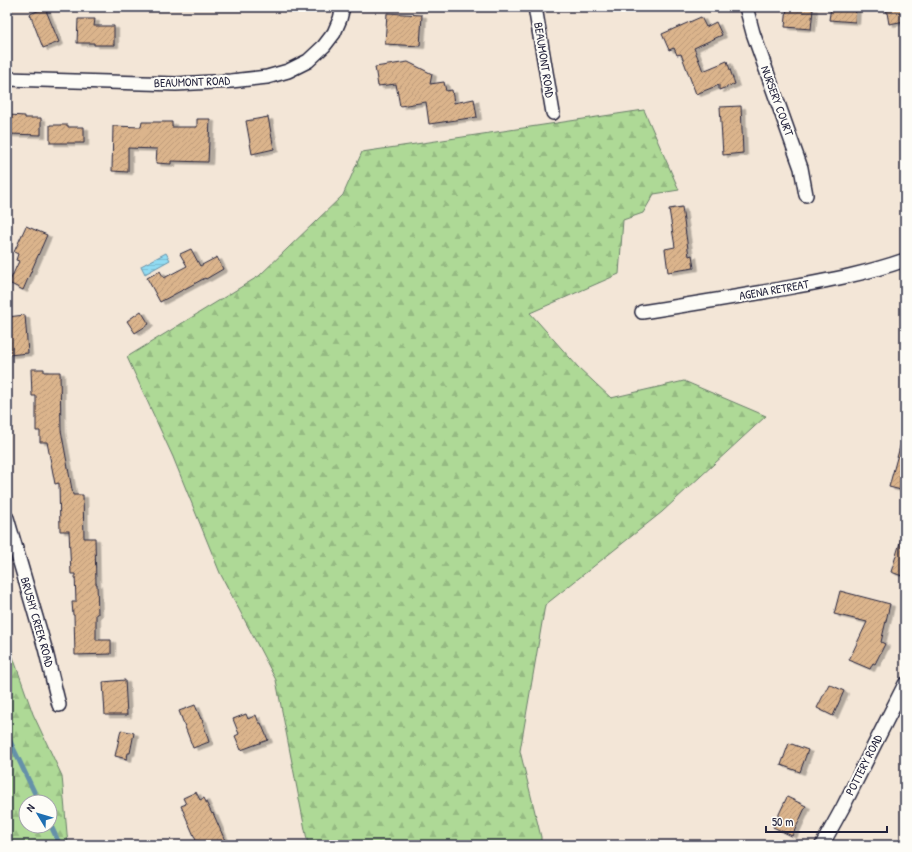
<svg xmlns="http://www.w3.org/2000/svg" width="912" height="852" viewBox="0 0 912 852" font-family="'Patrick Hand',sans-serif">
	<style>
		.forest { fill: url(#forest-firs); stroke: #687e68; fill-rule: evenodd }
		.water { fill: url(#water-rules); stroke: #6591a9 }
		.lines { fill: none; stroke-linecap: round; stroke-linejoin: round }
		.stream { stroke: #6591a9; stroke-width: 5 }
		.building { fill: url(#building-hatch); stroke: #22223b; filter: url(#shadow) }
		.minor-casing { stroke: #22223b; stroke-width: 16 }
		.minor { stroke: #fdfcf7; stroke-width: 13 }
		.labels { text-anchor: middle; stroke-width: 4; stroke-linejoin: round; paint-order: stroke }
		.street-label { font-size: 12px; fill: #22223b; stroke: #fdfcf7 }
	</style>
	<defs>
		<pattern id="forest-firs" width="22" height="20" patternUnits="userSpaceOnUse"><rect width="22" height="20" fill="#aed996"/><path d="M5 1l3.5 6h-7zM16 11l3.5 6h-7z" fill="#95ba82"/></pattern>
		<pattern id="water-rules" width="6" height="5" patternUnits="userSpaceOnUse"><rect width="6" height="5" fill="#91dbf2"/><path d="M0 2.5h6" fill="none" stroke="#7dbcd0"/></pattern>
		<pattern id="building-hatch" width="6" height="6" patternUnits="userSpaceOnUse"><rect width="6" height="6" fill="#dbb48c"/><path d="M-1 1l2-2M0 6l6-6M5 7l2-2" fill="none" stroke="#bc9a7a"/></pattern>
		<filter id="shadow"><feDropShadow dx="4.5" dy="2.5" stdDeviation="0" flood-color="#0004"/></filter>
	</defs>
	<rect width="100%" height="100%" fill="#f3e6d7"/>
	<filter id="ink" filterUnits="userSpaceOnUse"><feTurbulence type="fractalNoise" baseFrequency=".025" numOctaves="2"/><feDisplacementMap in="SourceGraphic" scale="8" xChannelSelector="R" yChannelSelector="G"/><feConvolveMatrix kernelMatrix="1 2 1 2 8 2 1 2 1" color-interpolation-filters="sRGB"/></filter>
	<g filter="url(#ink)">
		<g class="forest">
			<polygon points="644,110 679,190 654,194 643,213 623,220 619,274 530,313 578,367 611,398 684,381 766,416 662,512 545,605 520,751 541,837 541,845 308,845 276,680 220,573 173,457 127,357 259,276 343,195 362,152"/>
			<path d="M7,656l6,1 20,57 29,62 6,69h-61zM26,802h24v24h-24z"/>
		</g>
		<polygon class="water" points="166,253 170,260 145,274 141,266"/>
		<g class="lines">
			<g class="stream">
				<polyline points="7,735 39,802"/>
				<polyline points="50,824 60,845"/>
			</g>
		</g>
		<g class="building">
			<polygon points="787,7 813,9 811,29 785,27"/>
			<polygon points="831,7 856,7 855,22 829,20"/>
			<polygon points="886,7 905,7 905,21 889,24"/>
			<polygon points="45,8 59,42 43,48 30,14"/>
			<polygon points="387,13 422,15 420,46 385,44"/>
			<polygon points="701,17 706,27 716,22 722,35 694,48 703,71 727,61 735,84 719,90 719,85 696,94 681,54 677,55 674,48 669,50 662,34"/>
			<polygon points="78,19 95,19 94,26 114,26 114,45 94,45 94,43 77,43"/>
			<polygon points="408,62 432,74 430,84 444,82 446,91 452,90 454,103 474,99 477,117 429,124 426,102 400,106 396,84 378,86 375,67"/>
			<polygon points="741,106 743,153 723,155 720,107"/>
			<polygon points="9,115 25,116 25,118 41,118 41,135 8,134"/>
			<polygon points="268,117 274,149 252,154 246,121"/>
			<polygon points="197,119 210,119 208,162 171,161 171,164 156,163 157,149 128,148 128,172 112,171 113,126 141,127 142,122 172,122 172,127 197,127"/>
			<polygon points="50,125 68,125 68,127 84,127 84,143 50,143"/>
			<polygon points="682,207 689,256 692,255 694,268 668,272 665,249 675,247 669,209"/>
			<polygon points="26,226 47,235 23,290 9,283 19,261 16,260 18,254 14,252"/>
			<polygon points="191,249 200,266 217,257 223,269 206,279 205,278 160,302 147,278 160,271 164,278 187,266 180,254"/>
			<polygon points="141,311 149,324 135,333 127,321"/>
			<polygon points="25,315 28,353 9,355 8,341 7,341 7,317"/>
			<polygon points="31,369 44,369 44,372 60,372 61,430 73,495 83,495 84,538 95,538 96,584 97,584 98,614 96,614 96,640 111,640 111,654 75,655 74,615 73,615 72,602 76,602 75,574 71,574 69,531 60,531 59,483 55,484 47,442 40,442 40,431 36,431 36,396 32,396"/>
			<polygon points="901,443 905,443 905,491 889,487"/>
			<polygon points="902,536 905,536 905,577 891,572"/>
			<polygon points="840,591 890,604 881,642 885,644 875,664 873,663 870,669 849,660 867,622 834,614"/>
			<polygon points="125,680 127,715 105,715 103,682"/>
			<polygon points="829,684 844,691 833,716 817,708"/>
			<polygon points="195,705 201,719 202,719 209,742 193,748 179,711"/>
			<polygon points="246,714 248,719 256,715 259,723 261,723 268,740 241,750 235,736 239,734 233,719"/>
			<polygon points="121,730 134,733 130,753 128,753 127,759 115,756"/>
			<polygon points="789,743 808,750 800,772 781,765"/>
			<polygon points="196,792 200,800 204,798 212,814 213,813 227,845 198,845 181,806 186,804 183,798"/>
			<polygon points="787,797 806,806 792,836 773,827"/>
		</g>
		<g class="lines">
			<defs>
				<g id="minor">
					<polyline points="535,7 553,113"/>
					<polyline points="746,7 753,33 801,168 806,195"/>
					<polyline points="7,79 176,84 231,81 267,77 288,71 308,61 324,46 334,33 340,19 343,7"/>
					<path d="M642,312c50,-8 100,-16 150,-25 39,-7 76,-14 113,-27"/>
					<polyline points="7,518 45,648 59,705"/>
					<polyline points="822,845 843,807 905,684"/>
				</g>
			</defs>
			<use href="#minor" class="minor-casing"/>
			<use href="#minor" class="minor"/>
		</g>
	</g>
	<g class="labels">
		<g class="street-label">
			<text transform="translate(544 60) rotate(81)" y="4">BEAUMONT ROAD</text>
			<text transform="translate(192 82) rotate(-2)" y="4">BEAUMONT ROAD</text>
			<text transform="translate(777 101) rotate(70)" y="4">NURSERY COURT</text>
			<text transform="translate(774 290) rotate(-10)" y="4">AGENA RETREAT</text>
			<text transform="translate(37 622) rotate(74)" y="4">BRUSHY CREEK ROAD</text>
			<text transform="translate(864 765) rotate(-63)" y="4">POTTERY ROAD</text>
		</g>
	</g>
	<rect width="912" height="852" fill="none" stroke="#fdfcf7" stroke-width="24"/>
	<rect x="12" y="12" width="888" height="828" fill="none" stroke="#22223b" stroke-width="1.5" filter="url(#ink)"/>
	<g transform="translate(38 814) rotate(308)"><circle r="19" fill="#fdfcf7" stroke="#a5a5ac"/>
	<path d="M0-3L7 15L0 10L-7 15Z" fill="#1f6fb2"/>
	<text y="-6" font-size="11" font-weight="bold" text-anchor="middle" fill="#22223b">N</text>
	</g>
	<path d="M766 826v6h121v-6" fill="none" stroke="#22223b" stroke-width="2"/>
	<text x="772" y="826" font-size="12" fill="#22223b" stroke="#fdfcf7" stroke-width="3" paint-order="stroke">50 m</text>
</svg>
